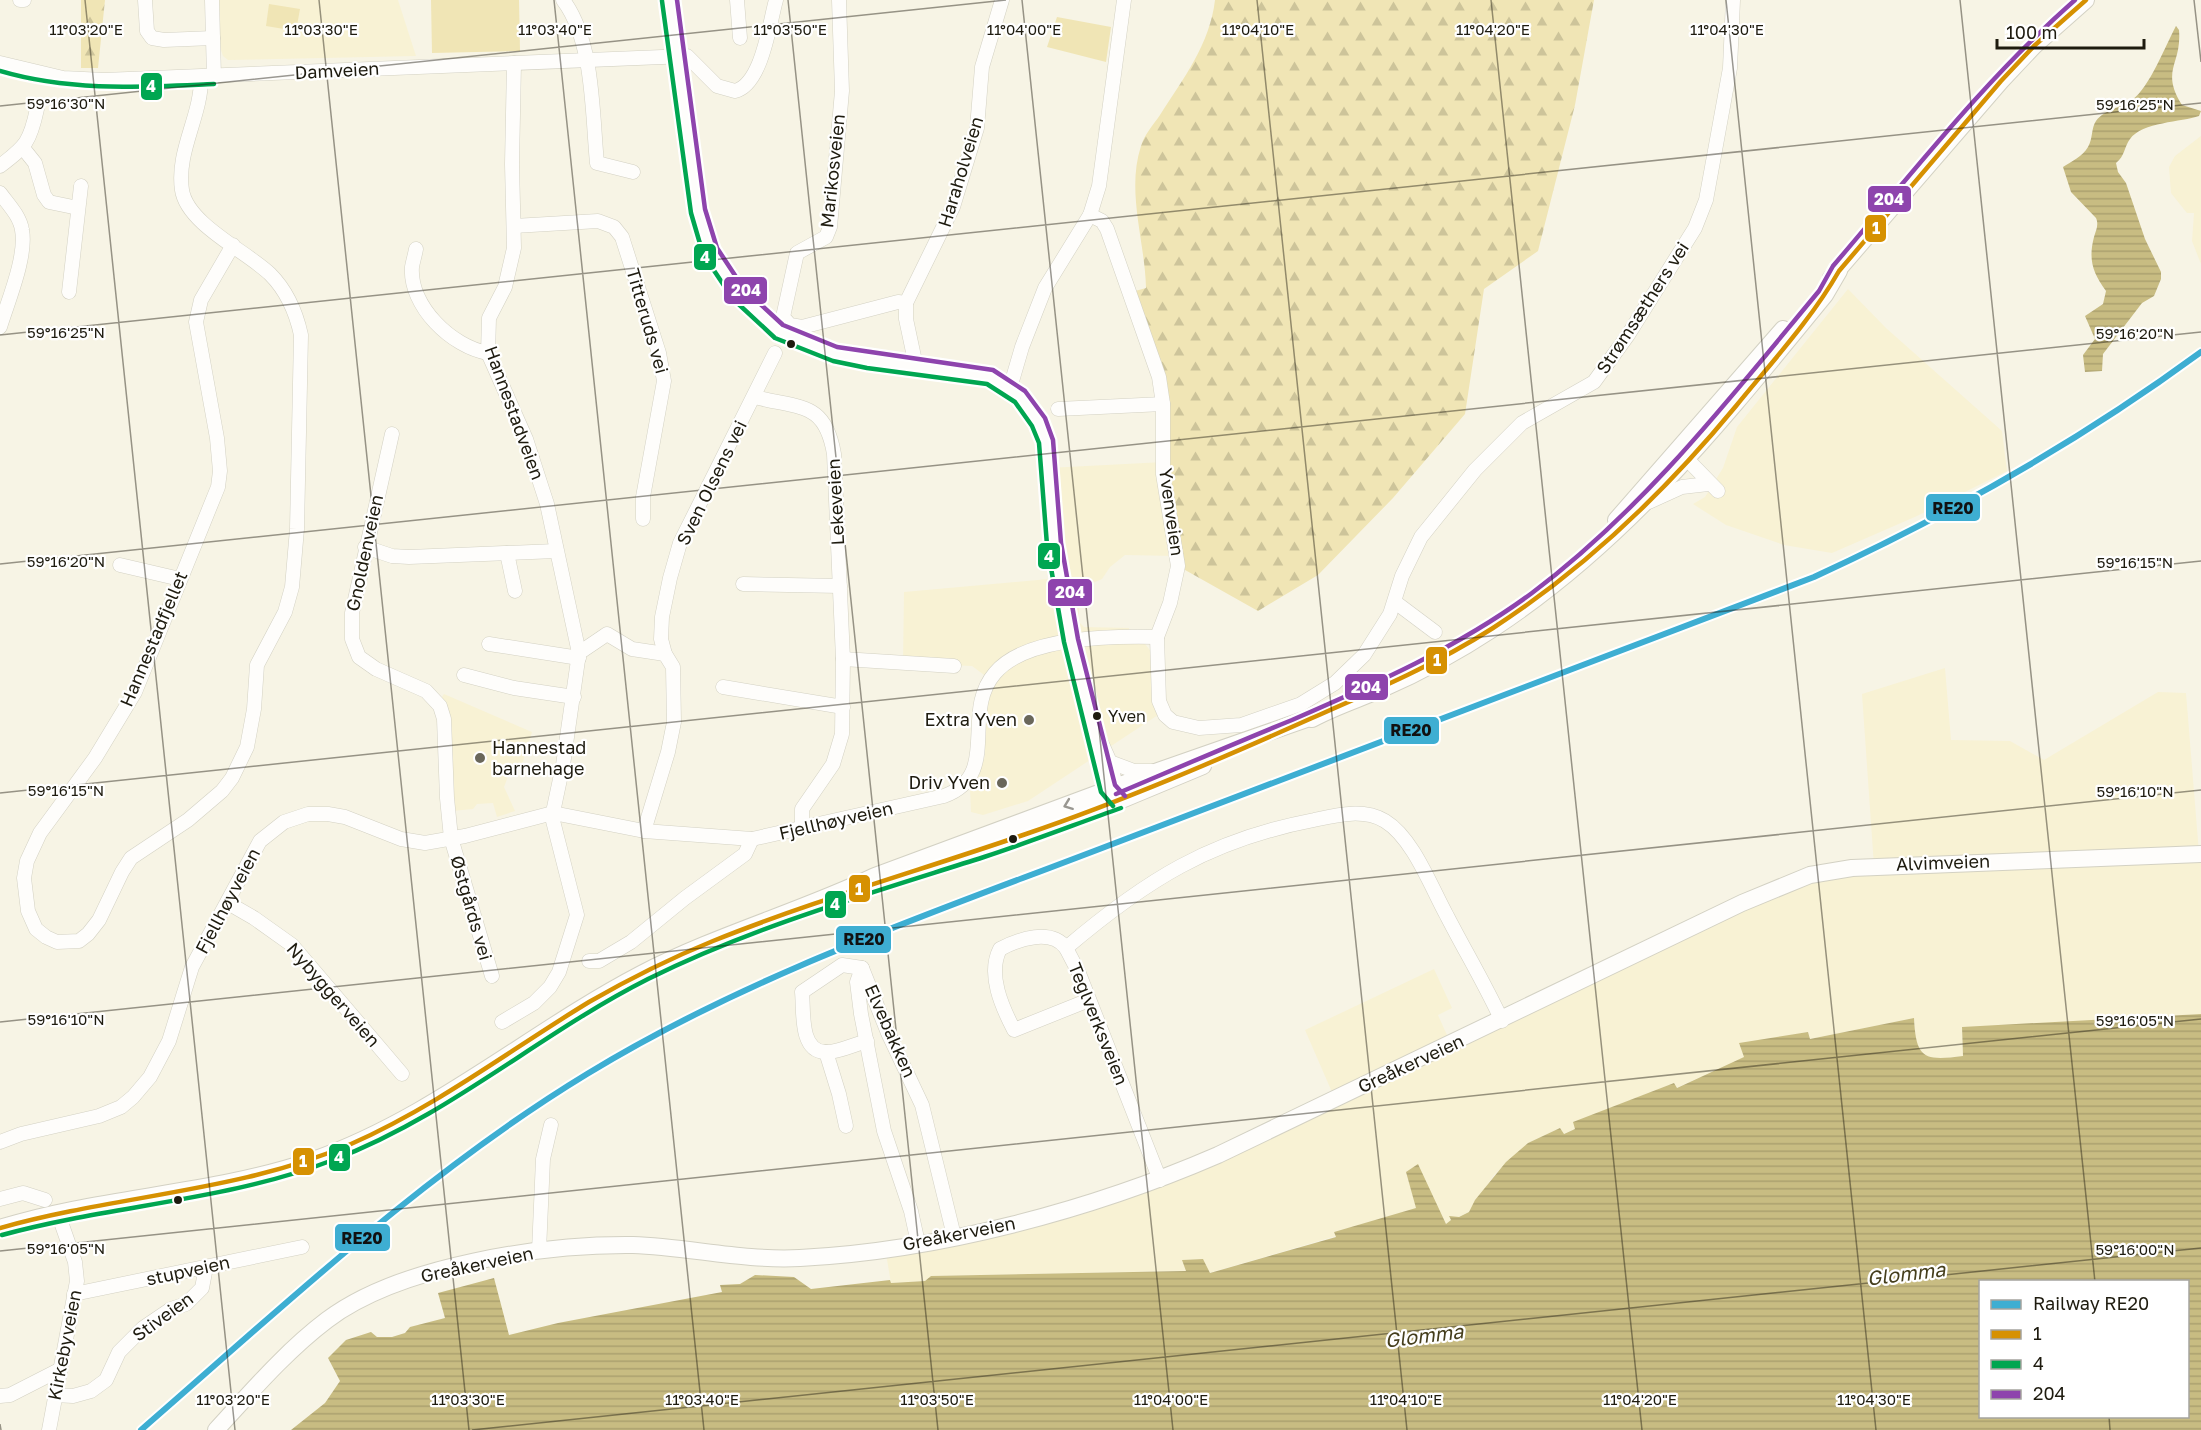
<svg xmlns="http://www.w3.org/2000/svg" width="2201" height="1430" viewBox="0 0 2201 1430" font-family="'Golos Text',sans-serif">
	<style>
		.built { fill: #f8f2d4 }
		.grass { fill: #f0e5b5 }
		.forest { fill: url(#forest-firs) }
		.water { fill: url(#water-rules); fill-rule: evenodd }
		.lines { fill: none; stroke-linecap: round; stroke-linejoin: round }
		.minor-casing { stroke: #d3d1c3; stroke-width: 15 }
		.major-casing { stroke: #d3d1c3; stroke-width: 18 }
		.minor { stroke: #fefdfb; stroke-width: 14 }
		.major { stroke: #fefdfb; stroke-width: 16 }
		.bus-1-casing { stroke: #fff; stroke-width: 9 }
		.bus-2-casing { stroke: #fff; stroke-width: 9 }
		.bus-3-casing { stroke: #fff; stroke-width: 9 }
		.bus-1 { stroke: #d69102; stroke-width: 4.5 }
		.bus-2 { stroke: #00a651; stroke-width: 4.5 }
		.bus-3 { stroke: #8e44ad; stroke-width: 4.5 }
		.rail-1-casing { stroke: #fff; stroke-width: 10 }
		.rail-1 { stroke: #3eaed2; stroke-width: 6 }
		.oneway { stroke: #999791 }
		.ticks { fill: none; stroke: #1e1b0f; stroke-width: 1.5; stroke-opacity: 0.45 }
		.bus-dot { fill: #1e1b0f; stroke: #fff; stroke-width: 2 }
		.poi-dot { fill: #6a675a; stroke: #fff; stroke-width: 2 }
		.labels { text-anchor: middle; stroke-width: 4.5; stroke-linejoin: round; paint-order: stroke }
		.bus-label { font-size: 16px; fill: #1e1b0f; stroke: #fff; text-anchor: start }
		.street-label { font-size: 18px; fill: #1e1b0f; stroke: #fff }
		.poi-label { font-size: 18px; fill: #1e1b0f; stroke: #fff; text-anchor: end }
		.water-label { font-size: 20px; font-style: italic; fill: #453e1c; stroke: #fff }
		.ticks-label { font-size: 15px; text-anchor: middle; fill: #1e1b0f; stroke: #fff; stroke-width: 4.5; stroke-linejoin: round; paint-order: stroke }
		.line-badge { stroke: #fff; stroke-width: 2 }
		.badge-label { font-size: 16px; text-anchor: middle; font-weight: bold; fill: #fff }
		.pale-badge-label { font-size: 16px; text-anchor: middle; font-weight: bold; fill: #111 }
	</style>
	<defs>
		<pattern id="forest-firs" width="22" height="20" patternUnits="userSpaceOnUse" patternTransform="scale(1.5)"><rect width="22" height="20" fill="#f0e5b5"/><path d="M5 1l3.5 6h-7zM16 11l3.5 6h-7z" fill="#cdc49a"/></pattern>
		<pattern id="water-rules" width="6" height="5" patternUnits="userSpaceOnUse" patternTransform="scale(1.5)"><rect width="6" height="5" fill="#c8bc82"/><path d="M0 2.5h6" fill="none" stroke="#aba16f"/></pattern>
	</defs>
	<rect width="100%" height="100%" fill="#f7f4e5"/>
	<g class="built">
		<polygon points="212,0 398,0 416,56 228,60 223,56 212,24"/>
		<polygon points="2201,136 2201,264 2192,241 2194,213 2187,213 2171,193 2169,167 2175,156"/>
		<polygon points="1848,289 1886,328 2002,431 2007,471 1917,516 1832,553 1784,545 1726,525 1693,504 1705,497 1723,468 1737,427"/>
		<polygon points="1164,462 1177,556 1125,555 1110,567 1102,579 1079,589 1079,622 1084,627 1129,628 1129,643 1145,644 1153,654 1158,715 1028,801 983,815 971,812 970,788 979,775 985,756 985,710 995,683 972,666 903,663 904,592 1060,578 1048,468"/>
		<polygon points="1945,668 1951,740 2010,741 2044,760 2158,692 2186,693 2199,853 2201,854 2201,1014 1962,1028 1963,1056 1938,1059 1927,1056 1919,1049 1916,1042 1914,1018 1810,1039 1808,1032 1739,1044 1745,1057 1676,1088 1674,1083 1574,1122 1575,1129 1563,1134 1560,1128 1528,1143 1494,1175 1469,1212 1459,1217 1449,1217 1451,1220 1446,1224 1433,1199 1406,1173 1417,1208 1334,1232 1336,1236 1209,1273 1202,1259 1183,1260 1187,1271 931,1276 925,1281 891,1283 885,1248 1109,1197 1335,1099 1305,1030 1434,969 1452,1008 1438,1015 1451,1044 1763,893 1874,866 1862,694"/>
		<polygon points="444,694 532,732 521,768 512,766 504,787 515,811 497,817 493,803 477,804 473,809 452,811 448,710 442,697"/>
	</g>
	<g class="grass">
		<polygon points="431,0 519,0 520,51 432,53"/>
		<polygon points="269,4 300,9 296,31 266,26"/>
		<polygon points="1057,17 1111,27 1106,62 1047,47"/>
	</g>
	<g class="forest">
		<polygon points="81,0 105,0 98,68 81,68"/>
		<path d="M1215,0h379l-19,105 -37,146 -54,38 -19,125 -72,84 -75,77 -60,36 -80,-45 -13,-144 -37,-129 18,-5c-1,-47 -20,-96 -5,-142 3,-11 13,-22 19,-31 23,-36 50,-71 55,-115z"/>
	</g>
	<g class="water">
		<path d="M2176,26l3,4c3,35 -19,40 3,75l19,6 -2,5c-17,6 -57,6 -69,23 -6,8 -5,17 -14,24l2,9 8,11 19,56 16,33v7l-7,17 -12,7 -39,51 -1,17 -17,1 -2,-17 12,-16 -10,-23 18,-12 3,-13c-13,-18 -18,-31 -12,-54 2,-7 5,-12 2,-19l-25,-26 -8,-25c8,-5 20,-11 25,-20 5,-8 3,-19 8,-26 9,-12 25,-13 36,-21 18,-13 33,-54 44,-74z"/>
		<path d="M2201,1014v416h-1910l34,-27 15,-22 -12,-23 18,-18 25,-8 6,5h15l13,-4 5,-6 35,-9 -7,-25 56,-15 15,57 49,-12 164,-31 -2,-7 20,-1 15,-9 39,2 17,12 79,-9 1,3 34,-2 6,-5 255,-5 -4,-11 21,-1 7,14 126,-36 -2,-5 82,-24 -10,-36 12,-8 28,60 5,-4 -2,-4 10,1 10,-5 6,-12 31,-38 22,-19 32,-15 4,6 11,-5 -2,-7 101,-39 3,5 67,-31 -5,-14 69,-11 2,7 104,-21c2,41 10,43 49,38l-1,-29zM1980,1282h208v134h-208z"/>
	</g>
	<g class="lines">
		<defs>
			<g id="minor">
				<polyline points="20,0 24,0"/>
				<polyline points="145,0 147,31 152,38 164,40 213,38"/>
				<polyline points="212,0 214,77"/>
				<path d="M563,0c31,41 29,113 34,163l36,9"/>
				<polyline points="669,0 698,211 710,251 738,294 760,317 779,332 835,354 868,361 968,372 990,377 1020,396 1039,422 1046,441 1054,544 1071,641 1099,760 1108,789 1115,797"/>
				<polyline points="737,0 740,38"/>
				<polyline points="839,0 842,91 830,227 826,237 797,253 783,317 790,325 802,327 898,302 906,303"/>
				<path d="M0,63l63,15 41,2 583,-24 30,30 18,5c27,-7 34,-66 41,-91"/>
				<path d="M201,77c1,38 -25,74 -19,113 5,34 64,61 88,84 17,17 26,38 31,61l-4,194 -5,58 -7,25 -28,53 -3,44 -7,38 -15,31 -10,13 -34,29 -57,38 -9,14 -23,48 -11,14 -9,7 -22,1 -11,-5 -10,-8 -8,-18 -4,-33 3,-17 13,-28 55,-75 40,-66 83,-205 2,-16 -3,-33 -21,-116 5,-22 32,-55"/>
				<polyline points="23,148 35,163 44,195 49,202 78,208"/>
				<path d="M0,166c26,-20 30,-24 37,-57"/>
				<path d="M0,193c8,11 20,23 22,37 5,26 -14,71 -22,97"/>
				<polyline points="514,226 598,221 614,227 622,237 659,353 664,381 643,497 643,519"/>
				<path d="M416,249c-1,6 -3,12 -4,18 -3,39 40,80 76,86"/>
				<polyline points="69,292 81,186"/>
				<polyline points="916,366 906,319 906,303 953,207 977,128 982,67 1002,0"/>
				<polyline points="1010,388 1022,347 1045,288 1090,215 1099,186 1124,0"/>
				<path d="M755,397c45,12 70,4 79,57l9,205 -1,75 -9,30 -31,45v20"/>
				<polyline points="1058,409 1163,404"/>
				<polyline points="392,434 352,613 352,639 359,657 376,669 426,691 440,706 444,719 447,798 451,838 492,976"/>
				<polyline points="1681,453 1718,491"/>
				<polyline points="1649,502 1682,487 1708,484"/>
				<polyline points="365,547 392,556 409,557 556,551"/>
				<polyline points="507,553 515,591"/>
				<polyline points="120,565 180,579"/>
				<polyline points="743,584 840,586"/>
				<polyline points="1395,602 1435,632"/>
				<polyline points="1157,637 1159,701 1165,715 1173,722 1199,728 1241,725 1301,704 1335,683 1364,655 1390,614 1402,576 1421,537 1475,470 1522,423 1594,382 1628,335 1695,228 1706,200 1730,68 1733,0"/>
				<polyline points="489,644 579,658"/>
				<polyline points="579,653 607,634 632,649 665,654"/>
				<polyline points="843,659 954,666"/>
				<polyline points="464,675 514,688 574,697"/>
				<polyline points="723,687 843,707"/>
				<polyline points="1102,744 1110,762 1118,794"/>
				<polyline points="1110,762 1134,771 1152,771"/>
				<polyline points="644,831 668,752 674,722 673,667 665,654 661,639 662,617 670,578 680,543 775,353"/>
				<polyline points="228,903 254,918 292,945 402,1074"/>
				<path d="M1066,948c-15,-20 -47,-9 -66,1 -13,25 2,58 14,81l75,-30"/>
				<polyline points="589,961 599,961 631,942 685,898 745,854 752,839"/>
				<polyline points="862,968 857,982 861,1014 884,1131 911,1211 918,1243"/>
				<polyline points="502,1022 534,1003 550,987 559,972 577,915 552,817 563,765 579,653 547,504 526,439 488,353 489,318 505,287 514,248 512,164 514,63"/>
				<path d="M867,1041c-12,3 -30,12 -42,11 -26,-1 -21,-42 -23,-60l40,-27 20,3 26,65 34,72 32,131"/>
				<polyline points="826,1052 839,1094 846,1126"/>
				<path d="M0,1142l21,-8 78,-18 22,-9 12,-10 17,-20 19,-36 23,-74 68,-126 24,-19 24,-8h20l17,3 56,22 24,4 40,-7 88,-23 91,18 108,8 192,-43c58,-21 16,-83 51,-123 31,-37 118,-37 162,-36l13,-34 8,-37 -15,-92v-70l-4,-27 -52,-148 -5,-8 -12,-6"/>
				<path d="M1160,1180l-82,-209 -12,-23c80,-68 144,-108 248,-128 23,-5 49,-12 71,1 28,17 46,66 62,95 18,35 38,68 55,105"/>
				<polyline points="0,1199 23,1193 45,1200"/>
				<polyline points="539,1251 543,1159 551,1125"/>
				<polyline points="74,1294 302,1247"/>
				<polyline points="55,1395 73,1396 91,1391 106,1380 119,1352 143,1328 171,1309 186,1304 202,1288 206,1267"/>
				<polyline points="0,1396 10,1395 59,1370"/>
				<polyline points="49,1430 77,1281 75,1262 62,1225"/>
			</g>
			<g id="major">
				<polyline points="1831,278 2001,81 2034,46 2086,0"/>
				<polyline points="1616,520 1783,329"/>
				<path d="M1312,719c22,-12 47,-20 70,-30 39,-17 77,-38 112,-61 135,-89 230,-210 331,-333l14,-24"/>
				<polyline points="980,850 1119,801 1203,766"/>
				<path d="M0,1228c102,-32 211,-33 313,-68 120,-42 217,-128 328,-186 75,-39 158,-62 234,-98l283,-105 163,-57"/>
				<path d="M216,1430c35,-38 70,-79 111,-110 73,-55 217,-76 306,-75 56,2 111,16 167,13 138,-7 291,-48 418,-103l524,-252 68,-28 42,-7 349,-14"/>
			</g>
		</defs>
		<use href="#minor" class="minor-casing"/>
		<use href="#major" class="major-casing"/>
		<use href="#minor" class="minor"/>
		<use href="#major" class="major"/>
		<defs>
			<path id="bus-1" d="M0,1228c117,-33 239,-36 351,-84 86,-38 159,-94 238,-142 40,-23 82,-44 124,-61 102,-41 209,-71 313,-107 97,-33 192,-74 286,-116 62,-27 123,-53 181,-90 93,-60 172,-136 243,-222 35,-43 75,-86 103,-135l162,-190 33,-35 52,-46"/>
			<g id="bus-2">
				<polyline points="662,1 691,213 703,254 733,299 775,338 833,361 867,368 987,384 1015,402 1032,426 1039,443 1047,545 1064,642 1101,792 1113,806"/>
				<path d="M0,71c71,21 142,16 214,13"/>
				<path d="M2,1235c109,-30 225,-34 331,-75 116,-44 206,-126 315,-181 107,-53 223,-86 336,-122 46,-15 92,-33 137,-49"/>
			</g>
			<g id="bus-3">
				<polyline points="677,0 705,209 717,248 744,289 783,325 837,347 993,370 1025,391 1045,418 1053,440 1061,543 1078,639 1115,785 1125,796"/>
				<path d="M1116,794c59,-25 117,-50 176,-74 83,-36 167,-73 240,-127 112,-84 198,-195 287,-302l14,-25c78,-91 152,-187 242,-266"/>
			</g>
		</defs>
		<use href="#bus-1" class="bus-1-casing"/>
		<use href="#bus-2" class="bus-2-casing"/>
		<use href="#bus-3" class="bus-3-casing"/>
		<use href="#bus-1" class="bus-1"/>
		<use href="#bus-2" class="bus-2"/>
		<use href="#bus-3" class="bus-3"/>
		<defs>
			<path id="rail-1" d="M141,1430c144,-125 283,-257 446,-356 164,-100 346,-161 523,-229 235,-89 469,-179 704,-268 137,-63 266,-136 387,-225"/>
		</defs>
		<use href="#rail-1" class="rail-1-casing"/>
		<use href="#rail-1" class="rail-1"/>
	</g>
	<defs><path id="oneway-chevron" d="M-2-3.5L2.5 0L-2 3.5" fill="none" stroke-width="1.6" stroke-linecap="round" stroke-linejoin="round" transform="scale(1.5)"/></defs>
	<use class="oneway" href="#oneway-chevron" transform="translate(1068 805) rotate(159)"/>
	<path class="ticks" d="M85,0l150,1430M319,0l150,1430M554,0l150,1430M788,0l150,1430M1022,0l151,1430M1257,0l150,1430M1491,0l151,1430M1726,0l150,1430M1960,0l135,1282M2194,0l7,62M0,106l1006,-106M0,335l2201,-232M0,564l2201,-232M0,793l2201,-232M0,1022l2201,-232M0,1251l2201,-232M2109,1416l1,14M0,1424l1,6M472,1430l1729,-182"/>
	<g class="bus-dot">
		<circle cx="791" cy="344" r="5"/>
		<circle cx="1097" cy="716" r="5"/>
		<circle cx="1013" cy="839" r="5"/>
		<circle cx="178" cy="1200" r="5"/>
	</g>
	<g class="poi-dot">
		<circle cx="1029" cy="720" r="6"/>
		<circle cx="480" cy="758" r="6"/>
		<circle cx="1002" cy="783" r="6"/>
	</g>
	<g class="labels">
		<g class="bus-label">
			<text x="1108" y="722">Yven</text>
		</g>
		<g class="street-label">
			<text transform="translate(337 71) rotate(-3)" y="6">Damveien</text>
			<text transform="translate(833 171) rotate(-84)" y="6">Marikosveien</text>
			<text transform="translate(961 172) rotate(-73)" y="6">Haraholveien</text>
			<text transform="translate(1643 308) rotate(-57)" y="6">Strømsæthers vei</text>
			<text transform="translate(647 321) rotate(74)" y="6">Titteruds vei</text>
			<text transform="translate(514 413) rotate(70)" y="6">Hannestadveien</text>
			<text transform="translate(712 483) rotate(-64)" y="6">Sven Olsens vei</text>
			<text transform="translate(836 502) rotate(-93)" y="6">Lekeveien</text>
			<text transform="translate(1171 512) rotate(82)" y="6">Yvenveien</text>
			<text transform="translate(365 553) rotate(-78)" y="6">Gnoldenveien</text>
			<text transform="translate(154 639) rotate(-67)" y="6">Hannestadfjellet</text>
			<text transform="translate(836 821) rotate(-13)" y="6">Fjellhøyveien</text>
			<text transform="translate(1943 863) rotate(-2)" y="6">Alvimveien</text>
			<text transform="translate(228 901) rotate(-62)" y="6">Fjellhøyveien</text>
			<text transform="translate(471 908) rotate(74)" y="6">Østgårds vei</text>
			<text transform="translate(333 995) rotate(49)" y="6">Nybyggerveien</text>
			<text transform="translate(1098 1024) rotate(68)" y="6">Teglverksveien</text>
			<text transform="translate(890 1031) rotate(66)" y="6">Elvebakken</text>
			<text transform="translate(1411 1064) rotate(-25)" y="6">Greåkerveien</text>
			<text transform="translate(959 1234) rotate(-11)" y="6">Greåkerveien</text>
			<text transform="translate(477 1265) rotate(-12)" y="6">Greåkerveien</text>
			<text transform="translate(188 1271) rotate(-12)" y="6">stupveien</text>
			<text transform="translate(163 1317) rotate(-36)" y="6">Stiveien</text>
			<text transform="translate(65 1345) rotate(-79)" y="6">Kirkebyveien</text>
		</g>
		<g class="poi-label">
			<text x="1017" y="726">Extra Yven</text>
			<text x="492" y="754" text-anchor="start">Hannestad<tspan x="492" dy="21">barnehage</tspan></text>
			<text x="990" y="789">Driv Yven</text>
		</g>
		<g class="water-label">
			<text transform="translate(1906 1274) rotate(-7)" y="7">Glomma</text>
			<text transform="translate(1424 1336) rotate(-7)" y="7">Glomma</text>
		</g>
	</g>
	<g class="ticks-label">
		<text x="86" y="35">11°03'20"E</text>
		<text x="321" y="35">11°03'30"E</text>
		<text x="555" y="35">11°03'40"E</text>
		<text x="790" y="35">11°03'50"E</text>
		<text x="1024" y="35">11°04'00"E</text>
		<text x="1258" y="35">11°04'10"E</text>
		<text x="1493" y="35">11°04'20"E</text>
		<text x="1727" y="35">11°04'30"E</text>
		<text x="66" y="109">59°16'30"N</text>
		<text x="2135" y="110">59°16'25"N</text>
		<text x="66" y="338">59°16'25"N</text>
		<text x="2135" y="339">59°16'20"N</text>
		<text x="66" y="567">59°16'20"N</text>
		<text x="2135" y="568">59°16'15"N</text>
		<text x="66" y="796">59°16'15"N</text>
		<text x="2135" y="797">59°16'10"N</text>
		<text x="66" y="1025">59°16'10"N</text>
		<text x="2135" y="1026">59°16'05"N</text>
		<text x="66" y="1254">59°16'05"N</text>
		<text x="2135" y="1255">59°16'00"N</text>
		<text x="233" y="1405">11°03'20"E</text>
		<text x="468" y="1405">11°03'30"E</text>
		<text x="702" y="1405">11°03'40"E</text>
		<text x="937" y="1405">11°03'50"E</text>
		<text x="1171" y="1405">11°04'00"E</text>
		<text x="1406" y="1405">11°04'10"E</text>
		<text x="1640" y="1405">11°04'20"E</text>
		<text x="1874" y="1405">11°04'30"E</text>
	</g>
	<g class="line-badge">
		<rect x="140" y="72" width="23" height="29" rx="6" fill="#00a651"/>
		<rect x="1867" y="185" width="45" height="28" rx="6" fill="#8e44ad"/>
		<rect x="1864" y="214" width="23" height="29" rx="6" fill="#d69102"/>
		<rect x="693" y="243" width="24" height="28" rx="6" fill="#00a651"/>
		<rect x="723" y="276" width="45" height="29" rx="6" fill="#8e44ad"/>
		<rect x="1925" y="493" width="56" height="29" rx="6" fill="#3eaed2"/>
		<rect x="1037" y="542" width="24" height="28" rx="6" fill="#00a651"/>
		<rect x="1047" y="578" width="46" height="29" rx="6" fill="#8e44ad"/>
		<rect x="1425" y="646" width="23" height="29" rx="6" fill="#d69102"/>
		<rect x="1344" y="673" width="45" height="28" rx="6" fill="#8e44ad"/>
		<rect x="1383" y="716" width="57" height="29" rx="6" fill="#3eaed2"/>
		<rect x="848" y="874" width="23" height="29" rx="6" fill="#d69102"/>
		<rect x="824" y="890" width="23" height="29" rx="6" fill="#00a651"/>
		<rect x="835" y="925" width="57" height="29" rx="6" fill="#3eaed2"/>
		<rect x="328" y="1143" width="23" height="29" rx="6" fill="#00a651"/>
		<rect x="292" y="1147" width="23" height="29" rx="6" fill="#d69102"/>
		<rect x="334" y="1223" width="57" height="29" rx="6" fill="#3eaed2"/>
	</g>
	<g class="badge-label">
		<text x="151" y="92">4</text>
		<text x="1889" y="205">204</text>
		<text x="1876" y="234">1</text>
		<text x="705" y="263">4</text>
		<text x="746" y="296">204</text>
		<text x="1049" y="562">4</text>
		<text x="1070" y="598">204</text>
		<text x="1437" y="666">1</text>
		<text x="1366" y="693">204</text>
		<text x="859" y="895">1</text>
		<text x="835" y="910">4</text>
		<text x="339" y="1163">4</text>
		<text x="303" y="1167">1</text>
	</g>
	<g class="pale-badge-label">
		<text x="1953" y="514">RE20</text>
		<text x="1411" y="736">RE20</text>
		<text x="864" y="945">RE20</text>
		<text x="362" y="1244">RE20</text>
	</g>
	<rect x="1979" y="1280" width="210" height="138" fill="#ffffff" stroke="#a5a49f" stroke-width="1.5"/>
	<rect x="1991" y="1300" width="30" height="9" fill="#3eaed2" stroke="#a5a49f" stroke-width="1.5"/>
	<text x="2033" y="1310" font-size="18" fill="#1e1b0f">Railway RE20</text>
	<rect x="1991" y="1330" width="30" height="9" fill="#d69102" stroke="#a5a49f" stroke-width="1.5"/>
	<text x="2033" y="1340" font-size="18" fill="#1e1b0f">1</text>
	<rect x="1991" y="1360" width="30" height="9" fill="#00a651" stroke="#a5a49f" stroke-width="1.5"/>
	<text x="2033" y="1370" font-size="18" fill="#1e1b0f">4</text>
	<rect x="1991" y="1390" width="30" height="9" fill="#8e44ad" stroke="#a5a49f" stroke-width="1.5"/>
	<text x="2033" y="1400" font-size="18" fill="#1e1b0f">204</text>
	<path d="M1997 39v9h147v-9" fill="none" stroke="#1e1b0f" stroke-width="3"/>
	<text x="2006" y="39" font-size="18" fill="#1e1b0f" stroke="#ffffff" stroke-width="4.5" paint-order="stroke">100 m</text>
</svg>
